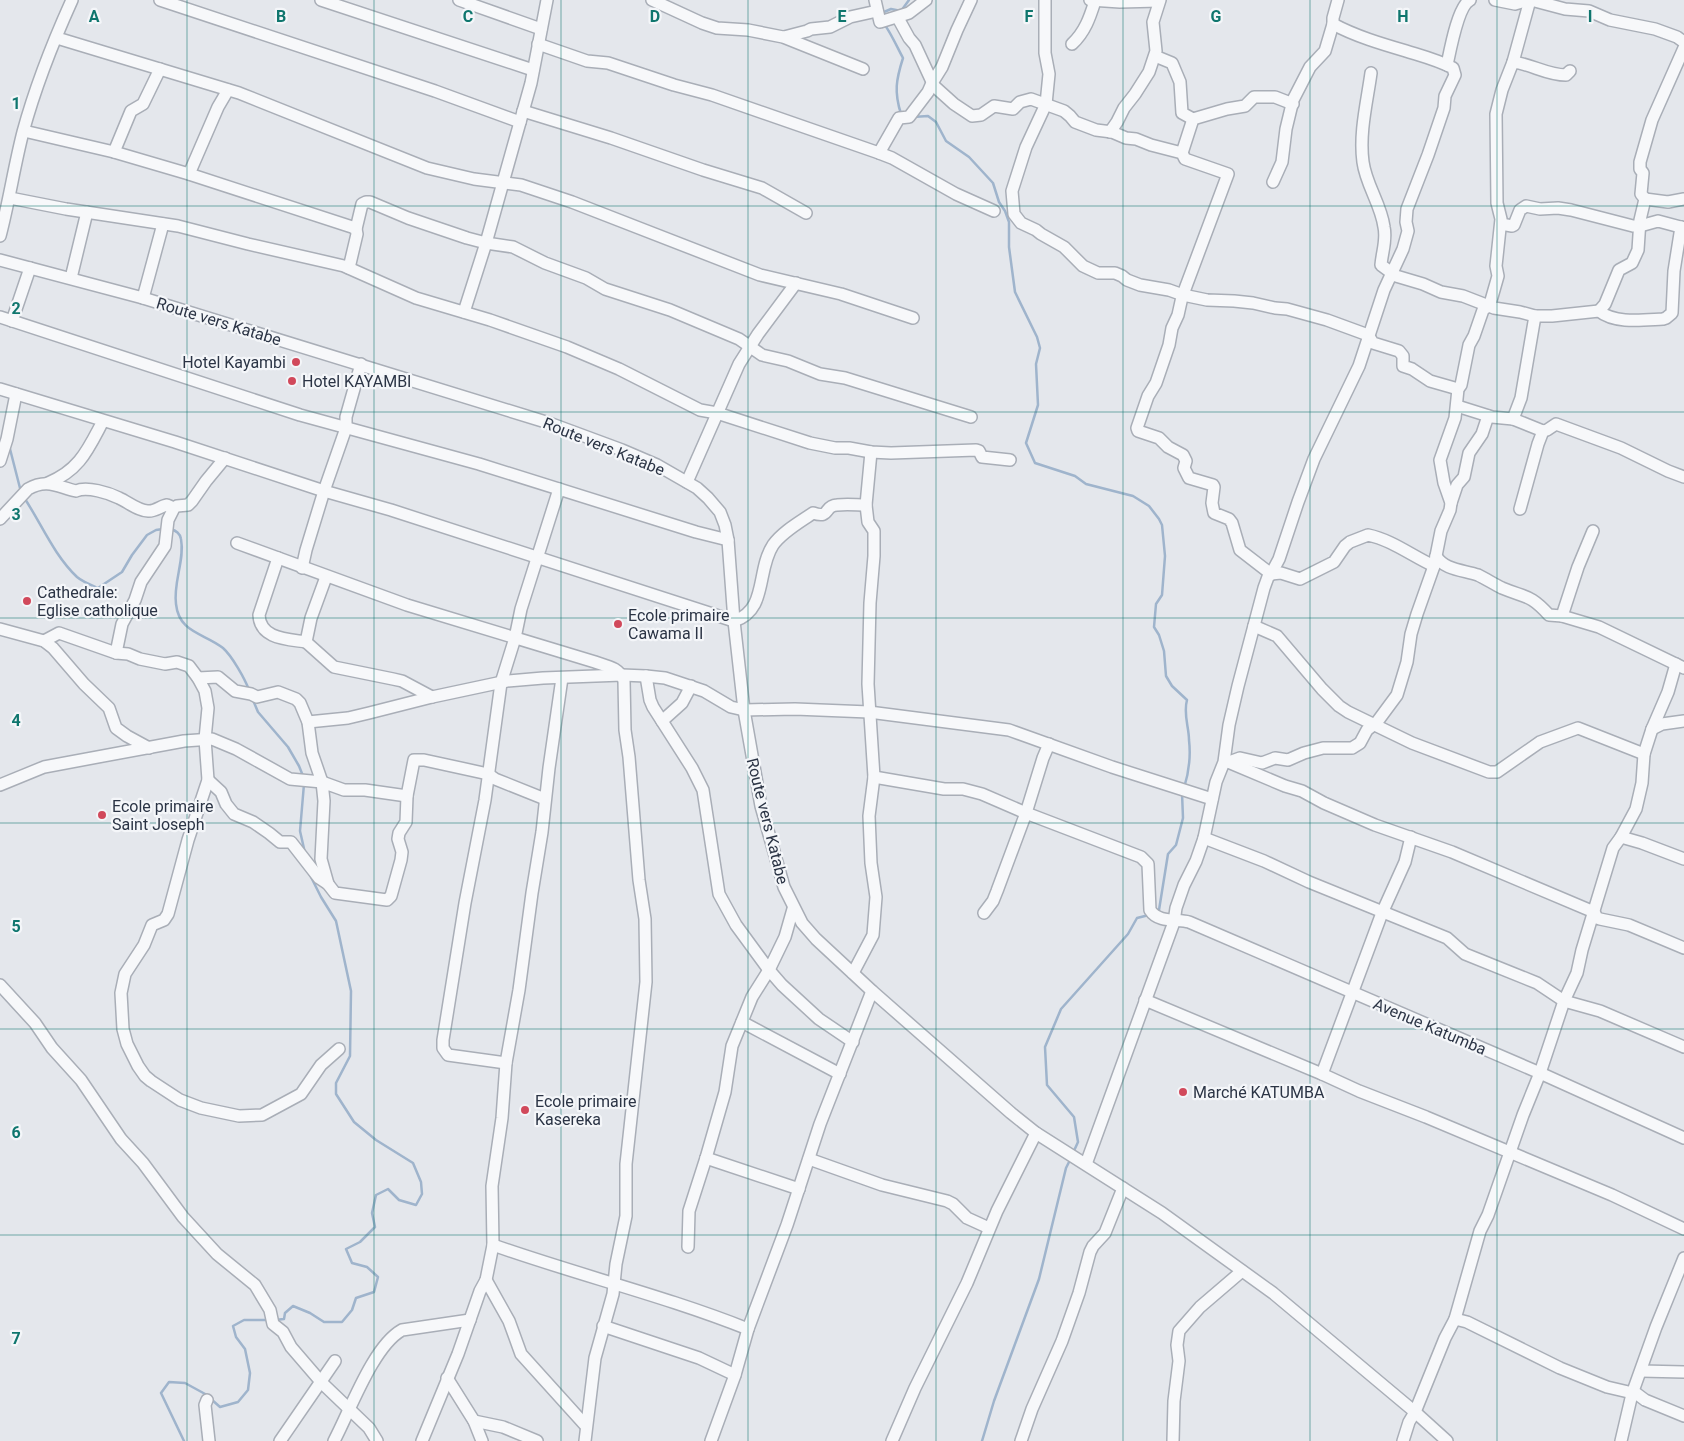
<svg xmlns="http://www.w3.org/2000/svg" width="1684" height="1441" viewBox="0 0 1684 1441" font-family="Roboto,sans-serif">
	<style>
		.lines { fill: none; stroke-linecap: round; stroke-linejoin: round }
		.stream { stroke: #9fb4cc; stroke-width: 2.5 }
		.minor-casing { stroke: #a9aeb7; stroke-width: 14 }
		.minor { stroke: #f7f8fa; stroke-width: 11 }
		.grid { fill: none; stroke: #0f766e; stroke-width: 1; stroke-opacity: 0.55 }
		.poi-dot { fill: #d1495b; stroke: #f4f6f9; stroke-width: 2 }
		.labels { text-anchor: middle; stroke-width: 4.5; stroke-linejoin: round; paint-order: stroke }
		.street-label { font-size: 16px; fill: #2b3445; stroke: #f4f6f9 }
		.poi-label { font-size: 16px; fill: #2b3445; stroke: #f4f6f9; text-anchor: start }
		.grid-label { font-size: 16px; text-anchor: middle; font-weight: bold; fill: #0f766e; stroke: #f4f6f9; stroke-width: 4.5; stroke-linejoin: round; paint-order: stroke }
	</style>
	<rect width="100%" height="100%" fill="#e4e7ec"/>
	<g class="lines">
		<g class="stream">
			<polyline points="883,17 884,12 891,9 901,11 909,0"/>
			<path d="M884,24c6,7 14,25 19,34 -7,22 -9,34 -2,56"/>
			<path d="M913,117l15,-1 8,6 10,19 23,16 24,26 6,19 6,9 4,11v25l6,45 22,45 3,11 -4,16 2,41 -12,38 9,20 40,13 11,8 47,12 16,10 10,13 3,6 3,31 -3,39 -6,9 -2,23 5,8 5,16 2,25 6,10 15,14c-4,14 2,27 2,40 2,17 0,32 -5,48"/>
			<polyline points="8,447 10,449 21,492"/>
			<path d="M25,499c17,26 29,56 52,78 6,5 14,8 21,11l24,-16 10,-17 15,-20 9,-5 7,-1"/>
			<path d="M171,529c5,2 9,4 10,10 4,21 -8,43 -5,65 3,29 28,29 47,44 9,8 22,31 26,42"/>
			<polyline points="253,700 258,712 288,747 299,766 303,776"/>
			<polyline points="304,784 300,831 305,853"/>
			<polyline points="1156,912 1159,910 1168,854 1176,845 1183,818 1182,793"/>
			<polyline points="1073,1153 1078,1142 1074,1117 1047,1085 1045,1047 1061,1009 1128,934 1137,918 1149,915"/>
			<polyline points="275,1320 284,1319 285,1313 293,1306 310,1313 324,1322 342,1322 352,1310 356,1298 374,1292 378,1277 367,1267 352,1263 346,1249 360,1242 375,1227 372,1213 376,1195 388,1189 399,1200 416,1205 422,1194 421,1182 413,1163 376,1140 354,1122 336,1094 336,1083 350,1056 351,991 336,921 321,897 309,873"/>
			<polyline points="211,1399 220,1407 238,1402 248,1390 250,1373 245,1349 236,1337 233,1326 244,1320 269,1320"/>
			<polyline points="184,1441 161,1393 169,1382 185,1383 207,1395"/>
			<polyline points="982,1441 994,1401 1039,1279 1066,1168 1070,1160"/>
		</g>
		<defs>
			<g id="minor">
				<polyline points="160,0 435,91 520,122"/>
				<polyline points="321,0 533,70"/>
				<polyline points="459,0 541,29"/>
				<polyline points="652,0 702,23 717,28 748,30 783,37 863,69"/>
				<polyline points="875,0 880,22 909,13 926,0"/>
				<polyline points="1045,0 1045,53 1049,74 1046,104 1026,147 1012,191 1014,214 1021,223 1036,230 1041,234 1064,247 1083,266 1098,273 1115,273 1122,276 1127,280 1140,285 1169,290 1183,295 1207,300 1234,301 1253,303 1275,308 1287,309 1327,320 1368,335 1373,343 1399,351 1403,356 1403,366 1412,369 1430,381 1458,389"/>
				<polyline points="1090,0 1120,2 1159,1"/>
				<polyline points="1495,0 1515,4 1529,0"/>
				<polyline points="1531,0 1565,9 1589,11 1610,20 1655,29 1677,37 1684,42"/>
				<path d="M898,18l11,20 6,7 19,41 20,18 18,12 9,-1 13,-9 19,3 7,-7 11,-3 33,12 6,5 5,6 21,8 16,2 14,6 10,1 15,6 31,8 3,6 43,15 -46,123 -4,18 -6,13 -3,17 -13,38 -8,13 -11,32 1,3 21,7 9,9 15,8 3,6 -2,7 5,10 24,7 1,2 -2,16 2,10 15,6 3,4 8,27 31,24 10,-1 19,6 34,-17 11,-16 5,-4 18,-7c24,5 44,21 66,31"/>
				<polyline points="784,37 807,31 811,29 830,27 850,17 877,11"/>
				<polyline points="57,38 239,93 427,168 474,179 521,185 572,202 760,275 841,294 913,318"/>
				<polyline points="538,44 587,61 608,63 674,85 712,95 879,153 892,158 956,194 994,211"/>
				<path d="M1072,44c13,-12 18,-27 23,-43"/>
				<polyline points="1155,56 1172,63 1180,82 1182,113 1193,119"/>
				<path d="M1513,62c18,2 34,13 53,13l4,-4"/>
				<path d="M1447,65c3,-14 11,-59 23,-65"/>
				<path d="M1371,73c-4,29 -12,60 -8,89 3,23 18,42 21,65 3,13 -2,25 -3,38l15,11 27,8 18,8 22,4 31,12 26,4 15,4h17l47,-5c16,13 44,9 64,8l3,-1 6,-5 2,-42 7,-44"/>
				<polyline points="523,111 611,138 703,170 762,188 806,213"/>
				<polyline points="24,131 114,152 189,174 352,227 356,229 357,234 349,268"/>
				<polyline points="1110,132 1117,122 1124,108 1135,94 1149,72 1156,51 1153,22 1160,0"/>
				<polyline points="114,152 131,111 143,104 160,69"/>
				<polyline points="879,153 899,118 909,117 928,92 932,83 942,67 957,30 971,0"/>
				<polyline points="1182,153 1193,119 1227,109 1245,106 1254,97 1275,97 1293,104"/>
				<polyline points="189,174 218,107 228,90"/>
				<polyline points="1273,182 1282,162 1286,129 1293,100 1310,67 1325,51 1333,24"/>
				<polyline points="10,198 66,209 178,226 248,244 344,266 416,298 490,320 567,347 619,369 700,410 717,413 810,443 835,448 849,448 871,452 891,453 976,450 979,451 982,457 1010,460"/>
				<polyline points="1645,199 1668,202 1684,199"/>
				<polyline points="1501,224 1512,226 1514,225 1520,210 1526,206 1540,209 1558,208 1571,210 1633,226 1640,226 1658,221 1684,228"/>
				<polyline points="356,229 362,204 366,202 370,202 408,218 467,238 486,243 513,247 545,263 586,278 605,289 670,310 739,339 762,355 788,361 820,374 845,378 971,417"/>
				<path d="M0,236c9,-34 14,-69 23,-104 12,-44 30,-90 49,-132"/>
				<polyline points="0,260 143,298 549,423 622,450 657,465 697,488 708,498 720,512 725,525 728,540 734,621 744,710 761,806 784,887 802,923 816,939 872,991 1011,1113 1036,1133 1162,1213 1273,1293 1415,1412 1447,1441"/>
				<polyline points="71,278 87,212"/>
				<polyline points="143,298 163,224"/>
				<polyline points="1599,311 1605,304 1619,270 1632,263 1638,250 1640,220 1645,199 1641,194 1643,173 1640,169 1640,162 1652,120 1684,48"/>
				<polyline points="464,312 486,243 531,83 547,0"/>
				<polyline points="0,317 300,415 479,464 696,532 728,540"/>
				<polyline points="12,321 30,268"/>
				<path d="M0,389l175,53 149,49 67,19 343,111c34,-11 22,-50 39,-76 9,-13 27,-23 40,-32 18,6 10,-7 24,-8 10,-1 20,0 29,0"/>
				<polyline points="1457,406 1492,417 1513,419 1543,431 1547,430 1556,424 1621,448 1668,471 1684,477"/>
				<polyline points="1513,419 1521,398 1535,316"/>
				<polyline points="0,461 7,439 16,394"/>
				<polyline points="687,482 739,364 758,334 796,283"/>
				<path d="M48,483c32,-13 40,-34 55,-62"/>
				<polyline points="1451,503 1457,485 1464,477 1469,453 1482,434 1488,416"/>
				<polyline points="1520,509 1538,444 1543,431"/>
				<path d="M0,519l28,-30c19,-11 30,-2 48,2 11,-5 33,2 43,7 9,4 19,13 29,13 6,1 13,-5 19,-6l7,3"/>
				<path d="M237,543l170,62 188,57c12,4 25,6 29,19l1,49 4,27 10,123 6,39 1,63 -20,182v52l-10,48 -3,30 -18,64 -10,83"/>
				<path d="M1436,556c8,14 27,14 42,19 8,4 16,9 24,13 24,10 28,6 47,27l13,1 37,11 85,41"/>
				<path d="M278,558l-19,57c1,24 28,24 47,27"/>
				<polyline points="302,568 306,550 324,491 346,428 346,417 361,364"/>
				<polyline points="326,577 311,618 306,642 334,667 393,679 402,681 432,697"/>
				<polyline points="1562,616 1578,567 1593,531"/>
				<polyline points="1254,626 1277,636 1322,689 1339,706 1348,712 1412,743 1489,772 1497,772 1540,742 1578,728 1644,754"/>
				<polyline points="0,629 44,641 53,648 84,684 109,708 116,728 127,736 149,748"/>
				<polyline points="44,641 59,633 116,653 128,654 140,659 165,664 177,662 189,666 198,678 205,691 208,708 205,739 208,780 188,840 168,914 164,920 152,925 144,945 125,974 121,993 123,1029 127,1044 138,1066 145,1076 151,1081 180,1100 201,1108 239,1116 262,1115 301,1094 321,1065 339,1049"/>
				<polyline points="116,653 122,624 135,600 141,582 165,546 168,520 174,508 177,506 188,505 192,501 206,481 225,458"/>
				<polyline points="646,676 650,700 653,707 692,768 703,790 719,894 736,925 769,970 782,985 819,1019 853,1042"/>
				<polyline points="662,721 682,703 691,686"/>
				<polyline points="308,722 348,718 369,713 432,697 507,681 543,678 622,675 646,676 665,678 704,691 731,707 744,710 795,709 869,712 1009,730 1112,767 1212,799"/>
				<polyline points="1652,729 1662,724 1684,721"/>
				<polyline points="1228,762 1285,786 1302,791 1324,803 1375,825 1452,852 1594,912 1597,918 1600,919 1629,925 1684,948"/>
				<polyline points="1229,762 1240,758 1262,763 1275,758 1288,760 1304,753 1323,748 1352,748 1360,743 1367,730 1377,722 1397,695 1407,662 1411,634 1417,614 1434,566 1441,531 1450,510 1451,503 1444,483 1440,460 1455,418 1458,389 1461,385 1469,345 1474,336 1483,310 1490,304 1498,276 1496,266 1501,219 1497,203 1496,114 1502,90 1513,62 1530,0"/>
				<path d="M874,777l70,12h19l19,5 44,19 115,44 7,7 2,46c8,13 27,9 39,12l351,151 144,65"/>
				<polyline points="208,780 221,792 226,804 234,814 253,822 269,833 280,842 291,842 319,878 328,884 335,893 387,900 391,896 401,860 402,852 398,839 399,833 406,822 407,796 414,760 424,760 488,774 495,779 545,799"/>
				<polyline points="0,785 44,767 60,764 184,741 212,739 236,749 290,779 322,782 312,753 308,722 300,703 296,699 278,692 257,697 251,694 235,691 218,677 198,678"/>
				<polyline points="1621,837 1642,843 1684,859"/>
				<polyline points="1204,838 1264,861 1309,882 1447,938 1465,954 1537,983 1564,1001 1600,1011 1684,1047"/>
				<polyline points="328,884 321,859 324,801 322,782 344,790 365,790 407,796"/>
				<polyline points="984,913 993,901 997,891 1026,813 1043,758 1049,744"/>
				<polyline points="853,973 873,935 876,897 871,863 869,816 874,777 868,684 870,603 874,556 874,531 868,522 866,505 871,452"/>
				<polyline points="0,985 35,1023 52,1048 81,1080 121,1139 143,1163 183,1217 217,1254 255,1285 270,1310 273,1324 283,1332 291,1347 322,1383 369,1428 377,1441"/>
				<polyline points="1145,1000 1322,1074 1359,1091 1426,1117 1612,1195 1684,1229"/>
				<polyline points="742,1022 840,1074"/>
				<polyline points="506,1063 448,1055 443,1048 443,1040 465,903 485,800 501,683 515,638 521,609 559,489"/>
				<polyline points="1322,1074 1382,913 1405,862 1411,837"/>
				<polyline points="706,1158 799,1189"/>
				<polyline points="809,1159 882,1185 947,1201 953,1204 967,1218 989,1228"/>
				<path d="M1086,1164l88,-242 2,-14 8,-23 12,-24 8,-23 12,-56 8,-20 5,-37 9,-39 26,-98 4,-11 3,-3 8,-15 19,-57 16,-43 45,-93 25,-76 19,-41 5,-18 -2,-9 1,-13 21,-54 16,-47 1,-12 10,-21 -2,-7c-15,-8 -31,-12 -47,-17 -24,-7 -51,-15 -73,-27v-6l5,-18"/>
				<path d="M493,1245c85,30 172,51 255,84"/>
				<polyline points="688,1247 689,1211 706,1158 725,1092 732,1046 752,997 769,970 785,937 793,909"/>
				<polyline points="486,1280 509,1321 521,1354 586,1426"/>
				<polyline points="1455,1319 1467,1322 1560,1368 1607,1387 1637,1394 1645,1400 1684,1416"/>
				<polyline points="603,1326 699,1358 735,1375"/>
				<polyline points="1641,1371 1684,1372"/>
				<polyline points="447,1378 474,1421 482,1441"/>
				<polyline points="207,1400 205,1405 209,1441"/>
				<polyline points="474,1421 503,1427 537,1441"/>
				<polyline points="280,1441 335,1361"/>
				<path d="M334,1441c16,-30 39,-95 68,-111l68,-10"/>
				<polyline points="422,1441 458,1354 480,1291 486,1280 493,1245 492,1186 502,1118 506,1063 519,990 532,893 542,832 549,768 562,678"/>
				<polyline points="711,1441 735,1375 748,1329 787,1225 820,1124 872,991"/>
				<polyline points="892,1441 915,1388 967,1283 997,1211 1036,1133"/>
				<polyline points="1021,1441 1032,1409 1062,1341 1079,1293 1090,1252 1093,1246 1105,1233 1123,1188"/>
				<polyline points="1173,1441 1174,1401 1179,1361 1177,1345 1179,1331 1200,1307 1242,1271"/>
				<polyline points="1403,1441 1409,1422 1415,1412 1445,1338 1455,1319 1480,1231 1488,1215 1523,1115 1540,1073 1564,1001 1577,973 1582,950 1613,848 1621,837 1636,809 1642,783 1644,754 1652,729 1668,692 1676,664"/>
				<polyline points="1621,1441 1632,1394 1656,1327 1684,1258"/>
			</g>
		</defs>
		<use href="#minor" class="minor-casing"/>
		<use href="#minor" class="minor"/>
	</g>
	<path class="grid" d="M187,0v1441M374,0v1441M561,0v1441M748,0v1441M936,0v1441M1123,0v1441M1310,0v1441M1497,0v1441M0,206h1684M0,412h1684M0,618h1684M0,823h1684M0,1029h1684M0,1235h1684"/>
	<g class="poi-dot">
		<circle cx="296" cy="362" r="5"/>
		<circle cx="292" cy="381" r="5"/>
		<circle cx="27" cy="601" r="5"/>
		<circle cx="618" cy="624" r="5"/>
		<circle cx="102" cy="815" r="5"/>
		<circle cx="1183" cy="1092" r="5"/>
		<circle cx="525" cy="1110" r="5"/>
	</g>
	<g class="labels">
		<g class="street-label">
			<text transform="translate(219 321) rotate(17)" y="6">Route vers Katabe</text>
			<text transform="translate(604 446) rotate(22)" y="6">Route vers Katabe</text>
			<text transform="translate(768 821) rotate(76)" y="6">Route vers Katabe</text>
			<text transform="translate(1430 1026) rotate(23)" y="6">Avenue Katumba</text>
		</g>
		<g class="poi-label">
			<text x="286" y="368" text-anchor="end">Hotel Kayambi</text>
			<text x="302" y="387">Hotel KAYAMBI</text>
			<text x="37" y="598">Cathedrale:<tspan x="37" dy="18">Eglise catholique</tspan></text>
			<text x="628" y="621">Ecole primaire<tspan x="628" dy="18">Cawama II</tspan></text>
			<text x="112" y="812">Ecole primaire<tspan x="112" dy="18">Saint Joseph</tspan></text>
			<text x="1193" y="1098">Marché KATUMBA</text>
			<text x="535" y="1107">Ecole primaire<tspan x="535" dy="18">Kasereka</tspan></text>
		</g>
	</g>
	<g class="grid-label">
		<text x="94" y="22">A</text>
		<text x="281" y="22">B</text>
		<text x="468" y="22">C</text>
		<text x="655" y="22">D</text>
		<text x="842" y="22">E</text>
		<text x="1029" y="22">F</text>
		<text x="1216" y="22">G</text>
		<text x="1403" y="22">H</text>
		<text x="1590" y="22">I</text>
		<text x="16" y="109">1</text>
		<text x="16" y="314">2</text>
		<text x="16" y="520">3</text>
		<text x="16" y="726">4</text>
		<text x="16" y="932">5</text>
		<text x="16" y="1138">6</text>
		<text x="16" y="1344">7</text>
	</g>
</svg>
